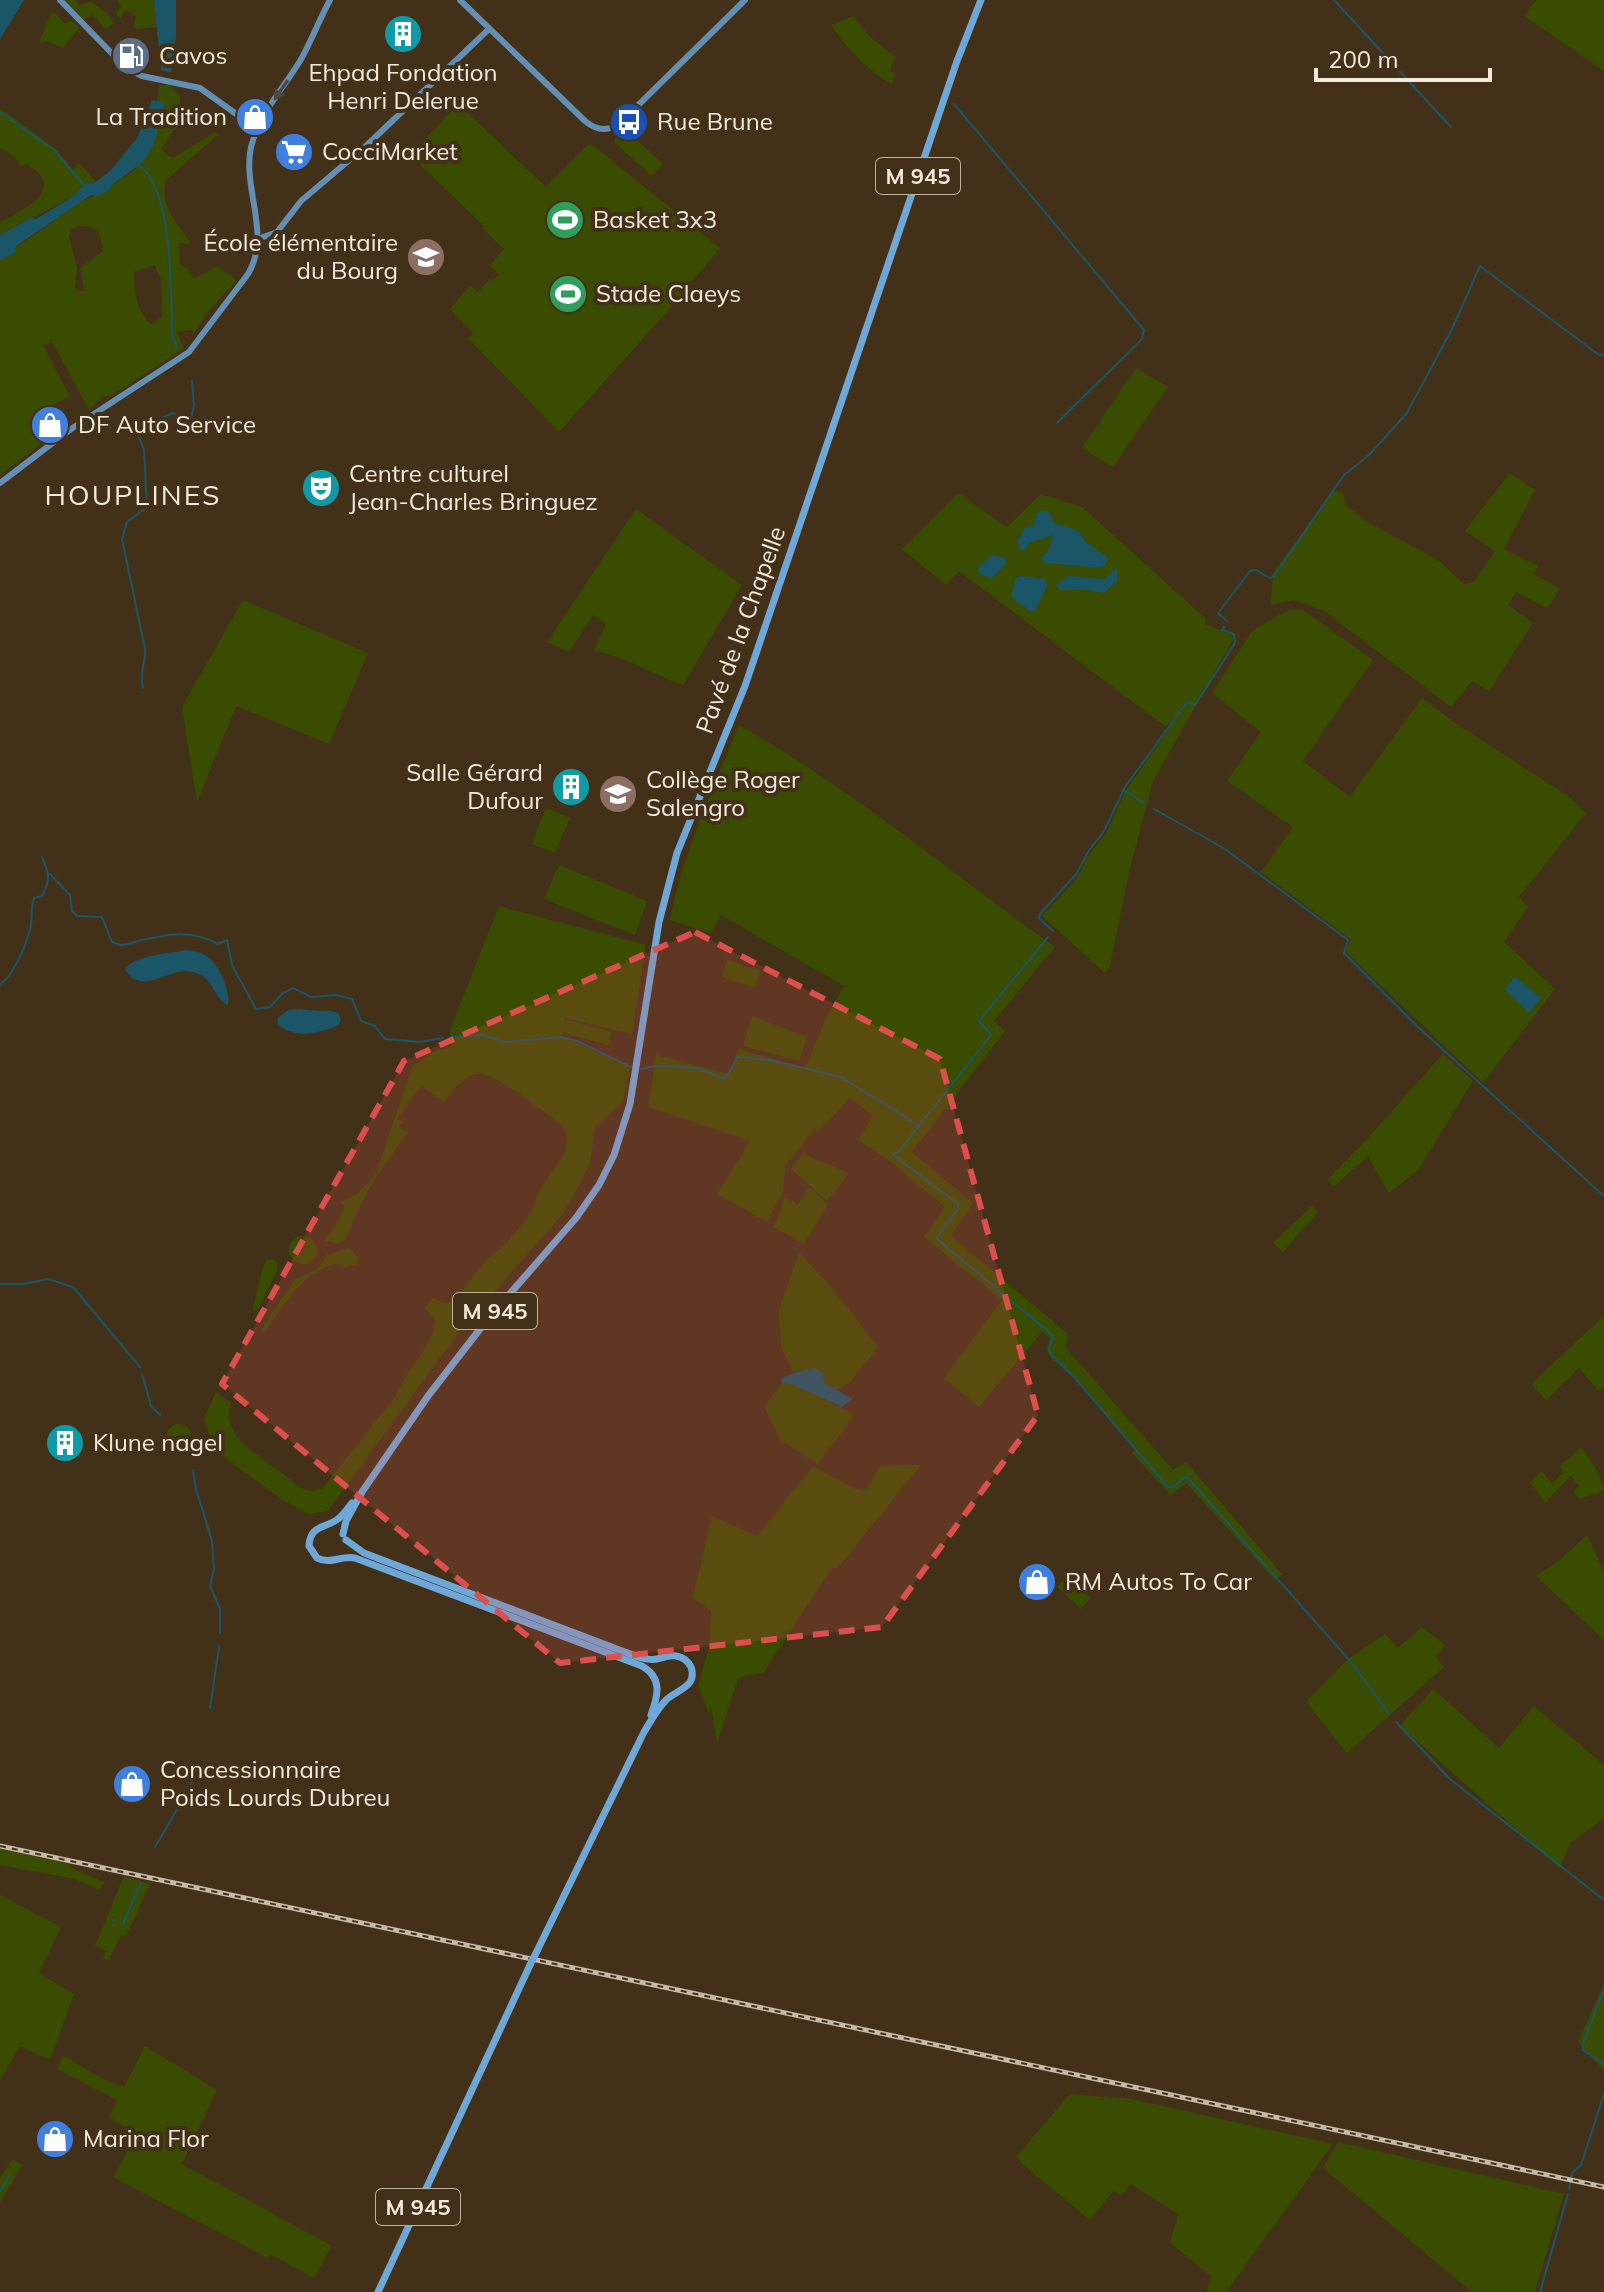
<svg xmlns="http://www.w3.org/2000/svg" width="1604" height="2292" viewBox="0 0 1604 2292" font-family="Mulish,sans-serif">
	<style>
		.green { fill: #3a4c00; fill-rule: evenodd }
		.water { fill: #1a5668 }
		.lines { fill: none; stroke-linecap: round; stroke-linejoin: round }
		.stream { stroke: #1a5668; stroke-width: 2 }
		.secondary { stroke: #638fb5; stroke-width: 6 }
		.primary { stroke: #6ea8d9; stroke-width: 7 }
		.rail-casing { stroke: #c6b9a8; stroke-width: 5 }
		.rail { stroke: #423118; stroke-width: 2; stroke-dasharray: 6; stroke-linecap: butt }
		.primary-bridge { stroke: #6ea8d9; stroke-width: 7 }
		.oneway { fill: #4a483f }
		.marked { fill: #dc4f4c; fill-opacity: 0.2; stroke: #dc4f4c; stroke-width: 6; stroke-dasharray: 16 10; stroke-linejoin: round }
		.labels { text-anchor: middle; stroke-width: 8; stroke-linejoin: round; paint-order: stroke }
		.shield { fill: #423118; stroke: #bfb2a0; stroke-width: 2 }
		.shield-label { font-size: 22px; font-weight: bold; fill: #f4e9db }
		.poi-label { font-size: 24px; fill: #f4e9db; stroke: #423118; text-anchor: start }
		.street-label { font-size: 24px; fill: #f4e9db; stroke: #423118 }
		.quarter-label { font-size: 28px; letter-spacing: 2px; fill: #f4e9db; stroke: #423118 }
	</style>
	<rect width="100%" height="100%" fill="#423118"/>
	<g class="green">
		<polygon points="65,0 76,0 78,5 92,2 108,14 114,23 106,29 92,14 84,20"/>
		<polygon points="117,0 154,0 157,27 136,29 133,26 136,17 125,10 121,18 118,17 116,13 121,6"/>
		<polygon points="1536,0 1604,0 1604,71 1524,16"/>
		<polygon points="51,13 56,14 64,23 72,21 79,28 63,48 49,42 39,43"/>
		<path d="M853,16l16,20 26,21 -5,14 5,2 -3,11c-26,-14 -44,-35 -61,-59z"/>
		<path d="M159,85h10l11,11v13l-4,2 -4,11 2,8 -12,18 3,6 8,4 40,-25 6,1 -52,45c-10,21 9,44 21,60l2,6 -11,-3 1,23 8,4 6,10 23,-13 20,14 -31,34 -11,18 -5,-2 -13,2 7,16 -64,42 -10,6h-7l-14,14 -37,-68 -9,4 27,50 -34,19 13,23 -49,37v-215l15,-7 1,-7c33,-17 56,-46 92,-55l5,-7 22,-14 30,-67 -8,-2zM79,226c18,-1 22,7 24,25l-22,17 3,23h-7l-2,-3 2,-20 -8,-32 3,-7zM154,265l7,13 1,39 -11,8c-14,-15 -17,-31 -17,-53z"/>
		<polygon points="458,104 546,187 590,143 720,248 667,312 559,432 468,338 473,332 450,309 470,286 478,292 490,279 492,281 499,275 490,265 504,249 482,228 484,226 410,155"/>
		<path d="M0,108l56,41 17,21 6,-7 17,19 -11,2 -13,13 -72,38v-13c23,-12 69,-32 27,-58l-8,2 -3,-8 -16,-10z"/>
		<polygon points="627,131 663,164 652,176 615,143 614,139"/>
		<polygon points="1136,368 1168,387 1113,467 1082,448"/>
		<polygon points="1510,473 1535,490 1504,549 1538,566 1534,574 1560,589 1547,608 1516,592 1508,605 1533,623 1489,691 1472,681 1451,707 1324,611 1294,600 1271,605 1273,573 1333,490 1343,493 1346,506 1371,524 1438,560 1464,584 1474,582 1495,551 1465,531"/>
		<polygon points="958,493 1007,527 1041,494 1082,507 1205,618 1205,624 1235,636 1153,781 1130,868 1110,966 1105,973 1042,916 1076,880 1088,856 1107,832 1124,793 1183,709 1166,727 959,571 946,585 902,549"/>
		<path d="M636,509l106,76 -59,100c-31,-11 -57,-28 -89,-35l12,-26 -13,-9 -24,37 -22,-10z"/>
		<polygon points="243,600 368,653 329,744 236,706 197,802 182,707"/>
		<polygon points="1288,610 1303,610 1373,660 1303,761 1350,797 1422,698 1458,725 1570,797 1586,813 1519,897 1528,907 1504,942 1555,989 1483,1083 1345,951 1351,940 1261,872 1293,827 1227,781 1261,732 1212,693 1252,631"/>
		<path d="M739,725c113,64 211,147 316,222l-61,74 11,10 -93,121 61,51 -22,33 117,98 -2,14 107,122 13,-8 96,112 -7,6 -89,-97 -15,12 -39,-42 4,-4 -51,-61 -35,-31 -3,-8 3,-11 -8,-6 -63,75 -35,-29 58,-78 -78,-63 21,-30 -55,-46 -32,-21 15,-24 -23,-18 -30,32 -5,-2 -30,39 -2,25 -16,30 -50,-28 33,-53 -102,-34 8,-52 73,19 9,-25 67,19 21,-50 18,-32 -123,-71 -10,18 -41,-13c13,-68 43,-130 69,-195z"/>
		<polygon points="546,808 570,818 555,853 532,844"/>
		<polygon points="559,865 647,901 635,935 544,899"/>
		<path d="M499,906l147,39 -14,89 -67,-16 -1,9 2,-7 46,12 -4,13 -45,-12 -2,3 69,31 -7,34 -28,26 -5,37 -25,47 -109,125 -128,175 -20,3 -27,-15 -57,-42 -11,-12 -9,-27 12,-26 15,11c-12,30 27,53 47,67 9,7 21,19 32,21 3,0 10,-2 12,-2l74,-93c9,-26 37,-49 39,-76l-10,-12 8,-10 11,5 10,-2 33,-42 19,-15 27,-34 4,-15 29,-44 1,-14 -4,-11c-18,-12 -66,-54 -86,-52 -14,1 -24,18 -33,28l-23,-16 -24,33 5,3 -3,5 9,6c-28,36 -47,64 -62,107l-9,3 -13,-2 17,-24 3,-11 -2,-4 15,-8 19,-20 36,-107 21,-15 18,-5 -1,-17z"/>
		<polygon points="727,960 760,971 755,988 722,977"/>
		<polygon points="752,1016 807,1037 799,1061 743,1046"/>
		<polygon points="1443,1054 1473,1081 1418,1170 1389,1193 1368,1156 1333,1187 1328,1179 1367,1139"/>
		<path d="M803,1153c15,9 30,11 45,21l-21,27 -36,-32z"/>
		<polygon points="809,1187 828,1204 804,1244 774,1227 785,1197 798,1205"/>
		<polygon points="1312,1206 1318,1212 1283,1252 1273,1243"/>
		<circle cx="303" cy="1250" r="14"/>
		<path d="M348,1249l5,2 5,9 -4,5 -9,2 -11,-3c-33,9 -50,42 -69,68l-4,-2 34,-51 22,-10 11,-15z"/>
		<polygon points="799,1253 833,1289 878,1347 851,1381 837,1390 802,1372 793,1371 781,1348 779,1309"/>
		<polygon points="272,1259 277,1262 277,1271 258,1310 252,1311 263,1267 266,1261"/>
		<polygon points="1604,1316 1604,1387 1599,1391 1579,1368 1546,1400 1531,1384"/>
		<polygon points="782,1383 791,1384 855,1414 818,1464 781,1440 764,1407"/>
		<circle cx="179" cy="1436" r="12"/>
		<polygon points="1581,1447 1598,1472 1604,1489 1596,1495 1593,1494 1580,1499 1573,1492 1579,1486 1571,1475 1545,1503 1530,1482 1541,1471 1552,1483 1563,1473 1560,1466"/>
		<path d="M921,1465l-84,104 -5,-2 -68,105c-9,4 -18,2 -26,7l-21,64 -6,-37 -2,8 -11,-29 11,-37 2,-37 -18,-13 19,-82 45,20 56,-70 40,22 11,3 17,-25z"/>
		<polygon points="1587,1535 1604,1572 1604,1640 1536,1576 1560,1560"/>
		<polygon points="1067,1577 1090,1598 1081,1609 1057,1587"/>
		<polygon points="1422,1627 1445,1645 1436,1657 1444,1667 1347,1753 1306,1702 1347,1660 1385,1634 1398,1648"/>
		<polygon points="1433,1689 1499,1748 1534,1706 1604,1765 1604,1818 1571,1843 1559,1868 1400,1726"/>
		<polygon points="0,1849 70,1864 71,1868 104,1882 100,1890 75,1879 0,1865"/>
		<polygon points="124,1876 150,1884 126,1936 121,1935 109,1960 103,1959 106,1951 95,1946"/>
		<polygon points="0,1895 61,1927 39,1973 74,1994 50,2060 20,2046 0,2080"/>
		<polygon points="1604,1984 1604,2071 1578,2042"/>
		<polygon points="145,2046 217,2090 182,2164 332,2246 314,2278 270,2254 268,2258 113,2177 137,2135 109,2117 117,2100 57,2069 63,2055 101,2078 124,2087"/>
		<polygon points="1070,2094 1131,2099 1333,2144 1226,2292 1206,2292 1212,2277 1170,2243 1178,2214 1131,2184 1121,2196 1113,2191 1090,2220 1021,2163 1017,2156"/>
		<polygon points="1338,2142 1564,2194 1535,2292 1472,2292 1323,2168"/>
		<polygon points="13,2159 22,2165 0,2203 0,2177"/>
	</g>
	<g class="water">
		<polygon points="0,0 24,0 0,39"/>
		<polygon points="154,0 176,0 176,37 171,72 161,70"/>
		<polygon points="152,100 165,103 154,144 143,162 113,184 108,191 98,196 91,195 16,246 15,253 0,260 0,235 31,218 36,219 72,197 85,184 96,182 111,170 137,138"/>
		<polygon points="1043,510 1050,513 1054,523 1079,531 1085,541 1109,559 1102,568 1045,563 1041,558 1049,550 1053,535 1029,543 1026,549 1021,551 1017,541 1025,528 1035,524 1036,515"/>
		<polygon points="992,555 1005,558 1006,564 991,579 977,572 979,567"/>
		<polygon points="1117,568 1117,581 1104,593 1089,590 1059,590 1056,585 1069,576 1104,579"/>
		<polygon points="1020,576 1046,579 1047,586 1035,611 1030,611 1011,597 1016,578"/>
		<path d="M187,950c7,1 14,2 20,6 12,9 24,35 21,49 -18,-9 -12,-31 -41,-34 -19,-1 -48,25 -62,-2 13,-15 43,-15 62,-19z"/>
		<polygon points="1515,977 1541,998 1529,1013 1505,989"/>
		<path d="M300,1009c13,3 27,0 38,4l3,6 -2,6c-19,8 -44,15 -61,-1v-6l10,-8z"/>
		<path d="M814,1368l9,5 1,10 29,16 -11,8 -51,-23 -9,-1 -1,-4c11,-7 20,-7 33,-11z"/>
	</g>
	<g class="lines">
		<g class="stream">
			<polyline points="1334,0 1451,127"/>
			<polyline points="954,104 1144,330 1142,339 1057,423"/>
			<polyline points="0,112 54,150 84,185"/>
			<path d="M140,166c33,23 31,129 32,168l5,14"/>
			<polyline points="1227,621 1218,613 1250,571 1256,570 1270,578 1274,576 1344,475 1369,455 1407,413 1452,329 1480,266 1599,355 1604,355"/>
			<path d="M143,688c-4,-17 3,-24 2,-39l-23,-110 5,-17 20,-15 -3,-57 -6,-16 9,-10 26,-11 13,6 5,-1 3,-12 -2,-25"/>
			<polyline points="1125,791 1144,803"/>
			<polyline points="1154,809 1225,849 1348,940 1344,953 1418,1027 1604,1196"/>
			<path d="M50,874l20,21 2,16 5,5 25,1 10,25 8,3c7,0 11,-2 18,-4 31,-7 52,-12 80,3l9,-4 5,25 24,44 14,-2 13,-14 10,-5 18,9 25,-2 16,4 9,22 14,5 10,13 35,3 23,-4"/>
			<polyline points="1053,931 1039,918 1040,914 1077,873 1088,852 1104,831 1125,787 1187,702 1195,705 1235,643 1234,634 1222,630 1224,627"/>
			<polyline points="1048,937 979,1021 991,1035 899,1151 893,1155 958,1204 958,1209 937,1237 938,1240 1051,1334 1053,1338 1049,1348 1050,1353 1075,1378 1167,1486 1173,1488 1185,1477 1189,1479 1351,1662 1389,1714"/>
			<path d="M0,985c14,-11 25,-37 30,-55 3,-11 0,-22 4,-32l8,-2c9,-16 7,-23 0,-39"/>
			<polyline points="451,1037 482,1035 506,1042 561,1037 577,1041 631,1067"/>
			<polyline points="641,1069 656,1066 697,1068 725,1079 738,1057 770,1060 841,1077 918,1125"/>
			<polyline points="0,1284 23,1284 48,1279 73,1287 140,1367"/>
			<polyline points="142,1374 151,1406 160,1415"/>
			<polyline points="193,1470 196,1489 212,1541 214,1569 210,1586 220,1609 220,1633"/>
			<polyline points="210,1708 219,1647"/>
			<polyline points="1396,1722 1450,1779 1604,1900"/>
			<polyline points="190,1786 195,1771"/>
			<polyline points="155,1847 189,1789"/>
			<polyline points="113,1920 114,1920"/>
			<polyline points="123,1924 141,1883"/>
			<polyline points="1604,1989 1583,2044 1583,2050 1604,2064"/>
			<polyline points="1569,2189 1572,2173 1581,2165 1604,2094"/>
			<polyline points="0,2191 9,2176"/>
			<polyline points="1540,2292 1568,2194"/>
		</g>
		<g class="secondary">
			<polyline points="60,0 127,69 142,76 200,88 257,129"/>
			<path d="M460,0l125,121c12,10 24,11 36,1l124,-122"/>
			<polyline points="258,239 277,232 301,201 367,145 489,29"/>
			<path d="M0,483l71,-54 118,-77 59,-78c24,-40 -6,-85 3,-127 8,-33 32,-58 49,-86 11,-19 19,-41 30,-61"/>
		</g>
		<g class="primary">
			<path d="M352,1503c-4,5 -9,12 -14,16 -14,10 -28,6 -29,27l8,12c14,7 24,-3 38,0l287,108c21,12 16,30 9,49"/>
			<polyline points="343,1534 346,1521 362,1492 428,1396 487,1320 576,1218 599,1185 614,1155 630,1104 659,922 677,853 745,686 957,61 981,0"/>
			<path d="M346,1540l18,13 274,104c21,7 24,-3 38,-1 6,1 12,5 15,11 7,20 -15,23 -25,33 -9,9 -15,21 -22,32l-107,219"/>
			<polyline points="378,2292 530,1965"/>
		</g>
		<defs>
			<polyline id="rail" points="0,1846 1604,2187"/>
		</defs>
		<use href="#rail" class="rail-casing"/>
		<use href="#rail" class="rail"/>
		<polyline class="primary-bridge" points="530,1965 537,1951"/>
	</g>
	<defs><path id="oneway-solid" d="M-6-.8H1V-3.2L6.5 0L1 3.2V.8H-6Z" transform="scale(2)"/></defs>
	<use class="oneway" href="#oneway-solid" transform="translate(281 90) rotate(124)"/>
	<path class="marked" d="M695,932l245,127 98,356 -156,212 -322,36 -338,-279 182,-323z"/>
	<defs>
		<symbol id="building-disc" viewBox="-11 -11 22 22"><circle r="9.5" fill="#0f9aa8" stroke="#423118"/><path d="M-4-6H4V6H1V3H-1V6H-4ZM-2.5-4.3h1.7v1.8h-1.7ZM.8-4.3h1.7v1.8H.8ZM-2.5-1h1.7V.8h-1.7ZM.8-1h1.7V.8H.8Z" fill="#fff"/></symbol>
		<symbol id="fuel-disc" viewBox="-11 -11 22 22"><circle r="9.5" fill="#5c6f8a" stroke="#423118"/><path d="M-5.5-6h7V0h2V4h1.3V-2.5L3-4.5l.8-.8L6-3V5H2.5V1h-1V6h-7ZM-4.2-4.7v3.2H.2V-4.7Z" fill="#fff"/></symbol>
		<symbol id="shop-disc" viewBox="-11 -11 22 22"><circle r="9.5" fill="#3f7fe0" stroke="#423118"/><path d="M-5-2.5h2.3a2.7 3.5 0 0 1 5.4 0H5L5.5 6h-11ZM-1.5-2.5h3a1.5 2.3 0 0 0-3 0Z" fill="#fff"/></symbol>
		<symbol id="bus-disc" viewBox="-11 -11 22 22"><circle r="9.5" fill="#1a4fb4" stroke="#423118"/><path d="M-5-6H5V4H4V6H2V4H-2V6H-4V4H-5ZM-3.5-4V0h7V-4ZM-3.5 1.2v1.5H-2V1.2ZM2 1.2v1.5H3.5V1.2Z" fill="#fff"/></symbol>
		<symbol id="supermarket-disc" viewBox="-11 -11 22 22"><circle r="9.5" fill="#3f7fe0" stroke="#423118"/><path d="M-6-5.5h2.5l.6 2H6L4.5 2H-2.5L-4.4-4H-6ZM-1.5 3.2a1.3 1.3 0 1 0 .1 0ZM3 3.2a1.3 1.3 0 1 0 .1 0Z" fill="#fff"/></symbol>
		<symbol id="stadium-disc" viewBox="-11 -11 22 22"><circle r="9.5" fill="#2e9e5b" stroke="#423118"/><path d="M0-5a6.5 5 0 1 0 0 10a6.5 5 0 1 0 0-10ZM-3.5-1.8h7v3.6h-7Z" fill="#fff"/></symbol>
		<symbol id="school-disc" viewBox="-11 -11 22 22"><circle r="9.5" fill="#8d6e63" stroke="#423118"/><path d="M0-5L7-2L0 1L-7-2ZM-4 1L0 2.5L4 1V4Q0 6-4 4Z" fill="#fff"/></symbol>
		<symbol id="theatre-disc" viewBox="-11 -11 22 22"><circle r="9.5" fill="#0f9aa8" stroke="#423118"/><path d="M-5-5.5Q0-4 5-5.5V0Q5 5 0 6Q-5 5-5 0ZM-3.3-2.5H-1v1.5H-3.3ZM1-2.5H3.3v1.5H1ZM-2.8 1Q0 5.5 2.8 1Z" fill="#fff"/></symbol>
	</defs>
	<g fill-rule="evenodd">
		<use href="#building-disc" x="381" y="12" width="44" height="44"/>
		<use href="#fuel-disc" x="109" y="34" width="44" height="44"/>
		<use href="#shop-disc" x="233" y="95" width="44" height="44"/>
		<use href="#bus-disc" x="607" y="100" width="44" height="44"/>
		<use href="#supermarket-disc" x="272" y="130" width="44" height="44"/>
		<use href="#stadium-disc" x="543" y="198" width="44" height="44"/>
		<use href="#school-disc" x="404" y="235" width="44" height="44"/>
		<use href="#stadium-disc" x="546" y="272" width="44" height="44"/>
		<use href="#shop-disc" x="28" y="403" width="44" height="44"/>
		<use href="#theatre-disc" x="299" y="466" width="44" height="44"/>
		<use href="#building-disc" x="549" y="765" width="44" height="44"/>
		<use href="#school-disc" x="596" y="772" width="44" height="44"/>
		<use href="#building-disc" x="43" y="1421" width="44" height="44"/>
		<use href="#shop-disc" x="1015" y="1560" width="44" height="44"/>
		<use href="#shop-disc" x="110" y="1762" width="44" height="44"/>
		<use href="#shop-disc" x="33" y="2117" width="44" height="44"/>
	</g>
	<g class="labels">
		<g class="shield">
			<rect x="876" y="158" width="84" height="36" rx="6"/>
			<rect x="453" y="1293" width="84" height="36" rx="6"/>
			<rect x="376" y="2189" width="84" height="36" rx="6"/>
		</g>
		<g class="shield-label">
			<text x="918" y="184">M 945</text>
			<text x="495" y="1319">M 945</text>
			<text x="418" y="2215">M 945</text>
		</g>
		<g class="poi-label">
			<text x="159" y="64">Cavos</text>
			<text x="403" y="81" text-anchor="middle">Ehpad Fondation<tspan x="403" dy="28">Henri Delerue</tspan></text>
			<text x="227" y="125" text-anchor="end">La Tradition</text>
			<text x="657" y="130">Rue Brune</text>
			<text x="322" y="160">CocciMarket</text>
			<text x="593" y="228">Basket 3x3</text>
			<text x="398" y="251" text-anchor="end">École élémentaire<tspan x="398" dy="28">du Bourg</tspan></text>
			<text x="596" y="302">Stade Claeys</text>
			<text x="78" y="433">DF Auto Service</text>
			<text x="349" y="482">Centre culturel<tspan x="349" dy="28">Jean-Charles Bringuez</tspan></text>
			<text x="543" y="781" text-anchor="end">Salle Gérard<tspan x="543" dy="28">Dufour</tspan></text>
			<text x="646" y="788">Collège Roger<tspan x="646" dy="28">Salengro</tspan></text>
			<text x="93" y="1451">Klune nagel</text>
			<text x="1065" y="1590">RM Autos To Car</text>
			<text x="160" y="1778">Concessionnaire<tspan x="160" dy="28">Poids Lourds Dubreu</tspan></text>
			<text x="83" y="2147">Marina Flor</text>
		</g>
		<g class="street-label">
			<text transform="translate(741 630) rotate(-70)" y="8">Pavé de la Chapelle</text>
		</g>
		<g class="quarter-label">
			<text x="133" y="505">HOUPLINES</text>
		</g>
	</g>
	<path d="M1316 68v12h174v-12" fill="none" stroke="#f4e9db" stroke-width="4"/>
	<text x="1328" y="68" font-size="24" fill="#f4e9db" stroke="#423118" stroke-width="6" paint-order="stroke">200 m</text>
</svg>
